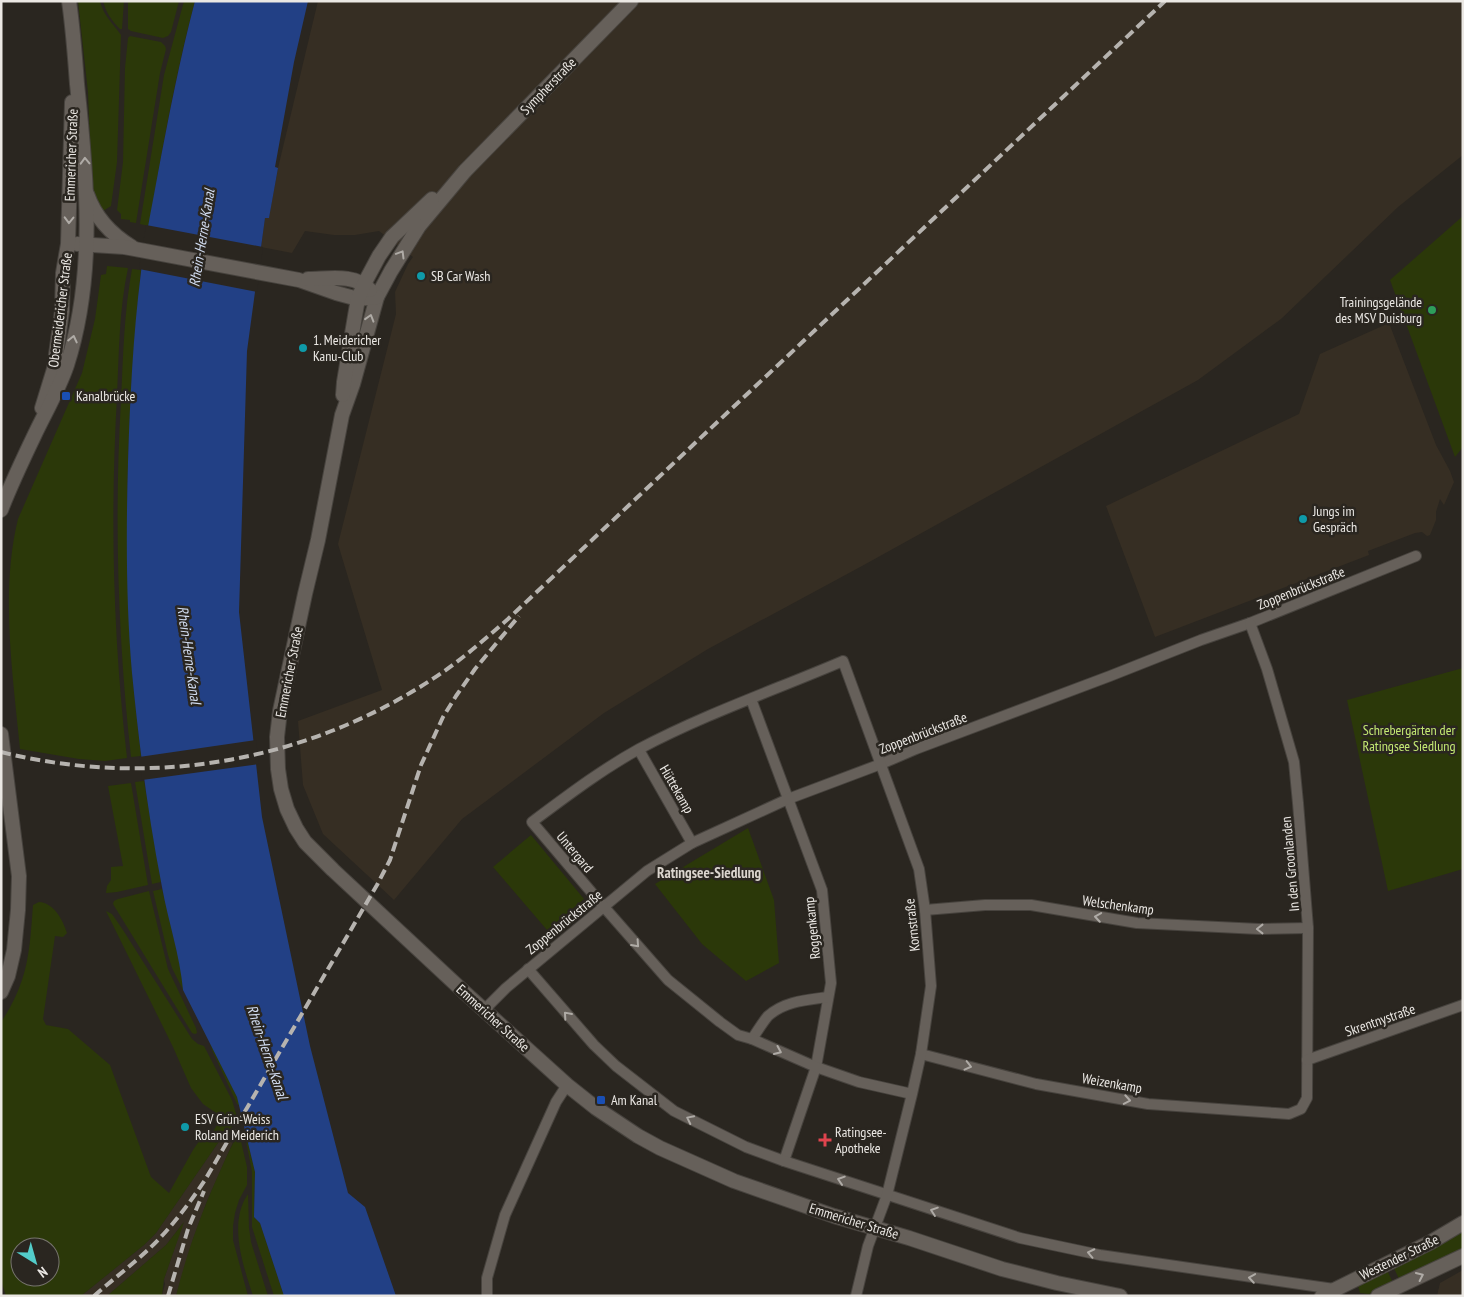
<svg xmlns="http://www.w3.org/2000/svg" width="1464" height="1297" viewBox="0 0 1464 1297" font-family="'PT Sans Narrow',sans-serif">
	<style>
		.built { fill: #362e23 }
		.green { fill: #2b3809; fill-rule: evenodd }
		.water { fill: #224085 }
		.pier { fill: #2a2620 }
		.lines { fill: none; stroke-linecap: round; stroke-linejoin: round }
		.street-casing { stroke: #47433e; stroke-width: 12 }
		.secondary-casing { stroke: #47433e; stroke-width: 16 }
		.street { stroke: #66605a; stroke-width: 10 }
		.secondary { stroke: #66605a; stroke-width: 14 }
		.rail { stroke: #b6b3af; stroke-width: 4; stroke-dasharray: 10 5; stroke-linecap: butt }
		.oneway { stroke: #afaba6 }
		.culture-dot { fill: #0f9aa8; stroke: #2a2620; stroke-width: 2 }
		.leisure-dot { fill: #2e9e5b; stroke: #2a2620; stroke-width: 2 }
		.transit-dot { fill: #1a4fb4; stroke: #2a2620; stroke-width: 2 }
		.health-dot { fill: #e0444e; stroke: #2a2620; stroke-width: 2 }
		.labels { text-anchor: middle; stroke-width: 5; stroke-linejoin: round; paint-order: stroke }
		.street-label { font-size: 14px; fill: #ebe8e4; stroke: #2a2620 }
		.poi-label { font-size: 14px; fill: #ebe8e4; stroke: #2a2620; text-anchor: start }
		.park-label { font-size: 14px; fill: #c4e973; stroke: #2a2620 }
		.water-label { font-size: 15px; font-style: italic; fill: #d1dcf0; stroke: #2a2620 }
		.neighbourhood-label { font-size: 15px; font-weight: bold; fill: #dbd5ce; stroke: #2a2620 }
	</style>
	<rect width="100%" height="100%" fill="#2a2620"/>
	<g class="built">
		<polygon points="318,1 1463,1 1463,155 1398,207 1281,319 1198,380 862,566 708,649 604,713 462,819 394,900 323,834 303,785 298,721 382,690 338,544 396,314 395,292 408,264 413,257 379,231 355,235 334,235 305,231 292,253 261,247 265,217 269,217 278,168"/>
		<polygon points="1389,323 1436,445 1450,471 1454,482 1444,505 1440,499 1436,512 1436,520 1430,535 1427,536 1422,532 1415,533 1368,551 1369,555 1155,637 1106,506 1299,414 1320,354"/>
		<polygon points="227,1136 234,1140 207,1201 193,1239 176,1296 162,1296 165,1284 164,1279 183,1223 166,1245 107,1296 81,1296 144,1245 156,1233 220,1140"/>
		<polygon points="1463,1270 1463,1296 1437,1296 1440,1283"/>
	</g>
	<g class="green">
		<path d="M78,1h22c4,16 13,22 21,34l-4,127 -6,44 -8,5 -11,-18 -4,-101z"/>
		<path d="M103,1h21l-2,28h-2c-8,-8 -14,-16 -17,-28z"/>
		<polygon points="179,1 171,32 168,36 163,38 131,31 128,29 128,2"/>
		<path d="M184,1h11c-20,74 -33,149 -46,225l-9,-2 24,-149z"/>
		<polygon points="130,36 161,42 165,46 166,49 160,73 136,223 130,222 130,220 121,219 121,214 117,210 123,162 125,68 128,38"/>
		<polygon points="1463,216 1463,447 1455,457 1390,280"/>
		<path d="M107,266l21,2c-9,42 -9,85 -11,128 -7,122 -4,240 10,362l-22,3 -26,-2 -59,-10c-7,-73 -20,-157 -2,-230l64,-146 13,-54 6,-44 5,-1z"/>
		<path d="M132,269l9,1c-14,133 -18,266 -9,399 2,29 6,58 9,87l-10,1c-13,-118 -17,-237 -10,-356 2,-44 3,-89 11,-132z"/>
		<polygon points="1463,668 1463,869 1388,891 1347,700"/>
		<polygon points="144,781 161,882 152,884 135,782"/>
		<polygon points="131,783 148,885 117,892 106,893 107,886 111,880 111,867 123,866 108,786"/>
		<polygon points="748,828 774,900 779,963 746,981 702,944 655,884"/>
		<polygon points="531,835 584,899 547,930 493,867"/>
		<polygon points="162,889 182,972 183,990 172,968 168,955 153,891"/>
		<polygon points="149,891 168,969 196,1028 197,1033 195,1034 192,1033 113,904 114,901 118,899"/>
		<path d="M39,902c15,1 24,18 28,31l-4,4 -8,-1 -12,83 3,6 22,4 42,36 41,112 18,16 24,-43 11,-16 5,4 13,-21 -19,-13 -12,-16 -18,-41 -67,-136 6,3 11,16 69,109 6,5 6,2 28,54 5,17 -10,19 -7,4 -64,93 -12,12 -63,51h-75l-5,-16v-258c9,-13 16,-27 21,-42 8,-24 9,-50 11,-75zM20,1247h30v30h-30z"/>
		<polygon points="210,1043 237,1097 240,1106 237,1104 212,1050"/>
		<polygon points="244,1128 255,1172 254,1217 260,1223 284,1296 274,1296 252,1227 252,1172 244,1130"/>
		<path d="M239,1133l8,34v18l-8,15 -4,13 -2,13v14l15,56h-72c10,-40 24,-80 41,-118 7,-15 13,-31 22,-45z"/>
		<path d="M248,1194l1,34 2,14 17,54h-15c-10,-31 -25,-73 -5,-102z"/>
		<polygon points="184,1222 164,1279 162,1296 107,1296 166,1245"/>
		<polygon points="1463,1231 1463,1249 1399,1279 1393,1266 1434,1247"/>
		<polygon points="1387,1270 1393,1283 1369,1294 1360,1293 1358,1286 1360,1283"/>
	</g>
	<path class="water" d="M195,1h113l-14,61 -19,105 3,1 -9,50h-4l-18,133 -8,261 23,205 48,229 38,147 17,14 31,89h-112l-24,-73 -6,-6 1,-45 -18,-75 -54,-107c-3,-35 -15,-69 -21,-103 -14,-71 -23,-143 -30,-214 -6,-69 -6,-141 -4,-211 2,-63 5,-127 13,-190 4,-33 11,-66 17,-99 11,-58 22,-115 37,-172z"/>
	<g class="pier">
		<polygon points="146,225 263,247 257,292 139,269"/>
		<polygon points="256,740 259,764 142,780 139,757"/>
	</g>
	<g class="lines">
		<defs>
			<g id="street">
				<polyline points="751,699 822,890 831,983 816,1067 784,1161"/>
				<polyline points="639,750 692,843"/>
				<polyline points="925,910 985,905 1031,905 1137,923 1259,929 1308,928"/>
				<polyline points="528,969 594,1045 616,1066 674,1111 746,1147 784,1161 1020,1238 1100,1255 1334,1289"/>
				<polyline points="484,1010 506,988 647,871 692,843 788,799 881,764 916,749 1110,676 1201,640 1250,623 1416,556"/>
				<path d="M752,1039c5,-7 10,-16 16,-23 17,-15 39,-16 60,-19"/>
				<polyline points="921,1054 1036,1084 1148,1104 1275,1113 1289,1114 1301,1109 1307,1098 1308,928 1298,803 1294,762 1267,669 1250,623"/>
				<polyline points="1307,1060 1463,1005"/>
				<polyline points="487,1296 487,1278 505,1215 556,1102 567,1085"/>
				<path d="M856,1296l12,-50 19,-51 25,-101 9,-40 10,-68 -6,-76 -6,-41 -76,-208c-68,29 -138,53 -204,88 -38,21 -72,47 -107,73l72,85 64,73 52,42 18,13 14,4 64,28 43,15 53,12"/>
			</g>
			<g id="secondary">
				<polyline points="631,1 465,171 419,226 391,271 377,297 353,384 342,415 318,540 305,594 280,711 277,737 278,769 281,789 287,809 296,828 305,842 333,870 463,991 567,1085 596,1108 638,1136 660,1148 734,1181 834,1216 909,1238 1002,1269 1057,1283 1120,1296"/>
				<path d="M87,194c8,23 25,41 45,53"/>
				<polyline points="77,244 124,247 299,280 336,293 358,299 377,297"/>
				<path d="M308,279c20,0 47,-6 62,11"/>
				<polyline points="343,395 344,382 355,316 358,299 364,284 379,256 392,237 432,199"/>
				<polyline points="42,408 54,369 62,311 63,273 68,244 72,102"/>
				<path d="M1,510c10,-26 22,-51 34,-76 11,-23 24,-45 32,-69 29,-90 20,-189 10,-281 -2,-28 -4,-55 -8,-83"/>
				<polyline points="1,734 19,876 18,910 14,950 8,976 1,992"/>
				<polyline points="1322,1296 1431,1242 1463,1223"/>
				<polyline points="1378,1296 1463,1256"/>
			</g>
		</defs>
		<use href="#street" class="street-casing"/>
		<use href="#secondary" class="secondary-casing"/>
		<use href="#street" class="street"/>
		<use href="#secondary" class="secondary"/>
		<g class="rail">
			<path d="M1,752c153,38 312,9 442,-80 23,-16 44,-35 65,-53l657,-618"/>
			<path d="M94,1296c18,-16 38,-31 56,-48 21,-20 39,-44 55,-68l172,-295 13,-25 31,-95 22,-48 13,-21 19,-27 44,-53"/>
			<polyline points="168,1296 188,1229 204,1191"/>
		</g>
	</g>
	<defs><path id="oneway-chevron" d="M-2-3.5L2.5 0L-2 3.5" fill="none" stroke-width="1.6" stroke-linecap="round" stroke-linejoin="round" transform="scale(1.25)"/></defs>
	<g class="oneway">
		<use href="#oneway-chevron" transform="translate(85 161) rotate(-92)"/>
		<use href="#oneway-chevron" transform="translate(69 220) rotate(91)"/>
		<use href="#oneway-chevron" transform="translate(401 254) rotate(-59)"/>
		<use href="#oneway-chevron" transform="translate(370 318) rotate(-73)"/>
		<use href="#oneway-chevron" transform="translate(73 339) rotate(-77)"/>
		<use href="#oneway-chevron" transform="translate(1098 917) rotate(-171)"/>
		<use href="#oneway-chevron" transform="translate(1260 929) rotate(-180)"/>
		<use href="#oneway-chevron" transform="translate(636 944) rotate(48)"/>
		<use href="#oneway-chevron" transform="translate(567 1015) rotate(-131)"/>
		<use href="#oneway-chevron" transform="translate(778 1051) rotate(24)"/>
		<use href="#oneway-chevron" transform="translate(968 1066) rotate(14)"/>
		<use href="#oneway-chevron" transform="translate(1127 1100) rotate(10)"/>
		<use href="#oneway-chevron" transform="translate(690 1119) rotate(-154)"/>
		<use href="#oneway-chevron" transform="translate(841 1180) rotate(-162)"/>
		<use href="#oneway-chevron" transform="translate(934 1211) rotate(-161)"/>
		<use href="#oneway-chevron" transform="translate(1091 1253) rotate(-168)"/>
		<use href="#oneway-chevron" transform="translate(1420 1276) rotate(-25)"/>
		<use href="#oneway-chevron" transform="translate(1252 1278) rotate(-171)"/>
	</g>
	<g class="culture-dot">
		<circle cx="421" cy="276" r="5"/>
		<circle cx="303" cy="348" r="5"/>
		<circle cx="1303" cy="519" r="5"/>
		<circle cx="185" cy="1127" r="5"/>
	</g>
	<circle class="leisure-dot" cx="1432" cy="310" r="5"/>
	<g class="transit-dot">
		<rect x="61" y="391" width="10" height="10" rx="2.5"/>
		<rect x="596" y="1095" width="10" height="10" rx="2.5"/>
	</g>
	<path class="health-dot" d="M822.5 1132.5h5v5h5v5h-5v5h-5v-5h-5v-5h5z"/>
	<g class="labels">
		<g class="street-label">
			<text transform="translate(548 86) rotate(-46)" y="5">Sympherstraße</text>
			<text transform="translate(71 155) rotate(-88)" y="5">Emmericher Straße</text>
			<text transform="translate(60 310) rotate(-83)" y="5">Obermeidericher Straße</text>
			<text transform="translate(1301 588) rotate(-22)" y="5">Zoppenbrückstraße</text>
			<text transform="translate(289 672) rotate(-79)" y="5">Emmericher Straße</text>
			<text transform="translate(923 733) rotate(-21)" y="5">Zoppenbrückstraße</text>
			<text transform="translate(677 789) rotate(60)" y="5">Hüttekamp</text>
			<text transform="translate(575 852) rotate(50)" y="5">Untergard</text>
			<text transform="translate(1290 864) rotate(-95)" y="5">In den Groonlanden</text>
			<text transform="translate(1118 905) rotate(8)" y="5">Welschenkamp</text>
			<text transform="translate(564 922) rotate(-39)" y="5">Zoppenbrückstraße</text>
			<text transform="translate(912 925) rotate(-96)" y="5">Kornstraße</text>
			<text transform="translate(812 928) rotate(-96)" y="5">Roggenkamp</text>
			<text transform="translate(493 1018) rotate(42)" y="5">Emmericher Straße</text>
			<text transform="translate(1380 1020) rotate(-19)" y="5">Skrentnystraße</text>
			<text transform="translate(1112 1083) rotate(10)" y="5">Weizenkamp</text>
			<text transform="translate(854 1221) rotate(17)" y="5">Emmericher Straße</text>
			<text transform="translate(1399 1257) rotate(-26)" y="5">Westender Straße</text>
		</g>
		<g class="poi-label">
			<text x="431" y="281">SB Car Wash</text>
			<text x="1422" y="307" text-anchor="end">Trainingsgelände<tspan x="1422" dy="16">des MSV Duisburg</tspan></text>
			<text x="313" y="345">1. Meidericher<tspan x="313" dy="16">Kanu-Club</tspan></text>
			<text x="76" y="401">Kanalbrücke</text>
			<text x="1313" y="516">Jungs im<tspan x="1313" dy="16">Gespräch</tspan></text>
			<text x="611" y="1105">Am Kanal</text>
			<text x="195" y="1124">ESV Grün-Weiss<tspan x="195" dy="16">Roland Meiderich</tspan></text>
			<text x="835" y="1137">Ratingsee-<tspan x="835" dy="16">Apotheke</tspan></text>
		</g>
		<g class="park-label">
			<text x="1409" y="735">Schrebergärten der<tspan x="1409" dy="16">Ratingsee Siedlung</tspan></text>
		</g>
		<g class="water-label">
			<text transform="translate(202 238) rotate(-81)" y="5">Rhein-Herne-Kanal</text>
			<text transform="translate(189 655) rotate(82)" y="5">Rhein-Herne-Kanal</text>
			<text transform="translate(267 1052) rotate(71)" y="5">Rhein-Herne-Kanal</text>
		</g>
		<g class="neighbourhood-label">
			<text x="709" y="878">Ratingsee-Siedlung</text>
		</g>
	</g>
	<rect width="1464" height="1297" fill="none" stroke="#ebe8e4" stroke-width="5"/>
	<g transform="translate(35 1262) rotate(143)"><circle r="24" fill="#2a2620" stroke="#77746e"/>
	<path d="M0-4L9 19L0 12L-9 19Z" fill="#53cdca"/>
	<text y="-8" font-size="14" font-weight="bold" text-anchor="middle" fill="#ebe8e4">N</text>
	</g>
</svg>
